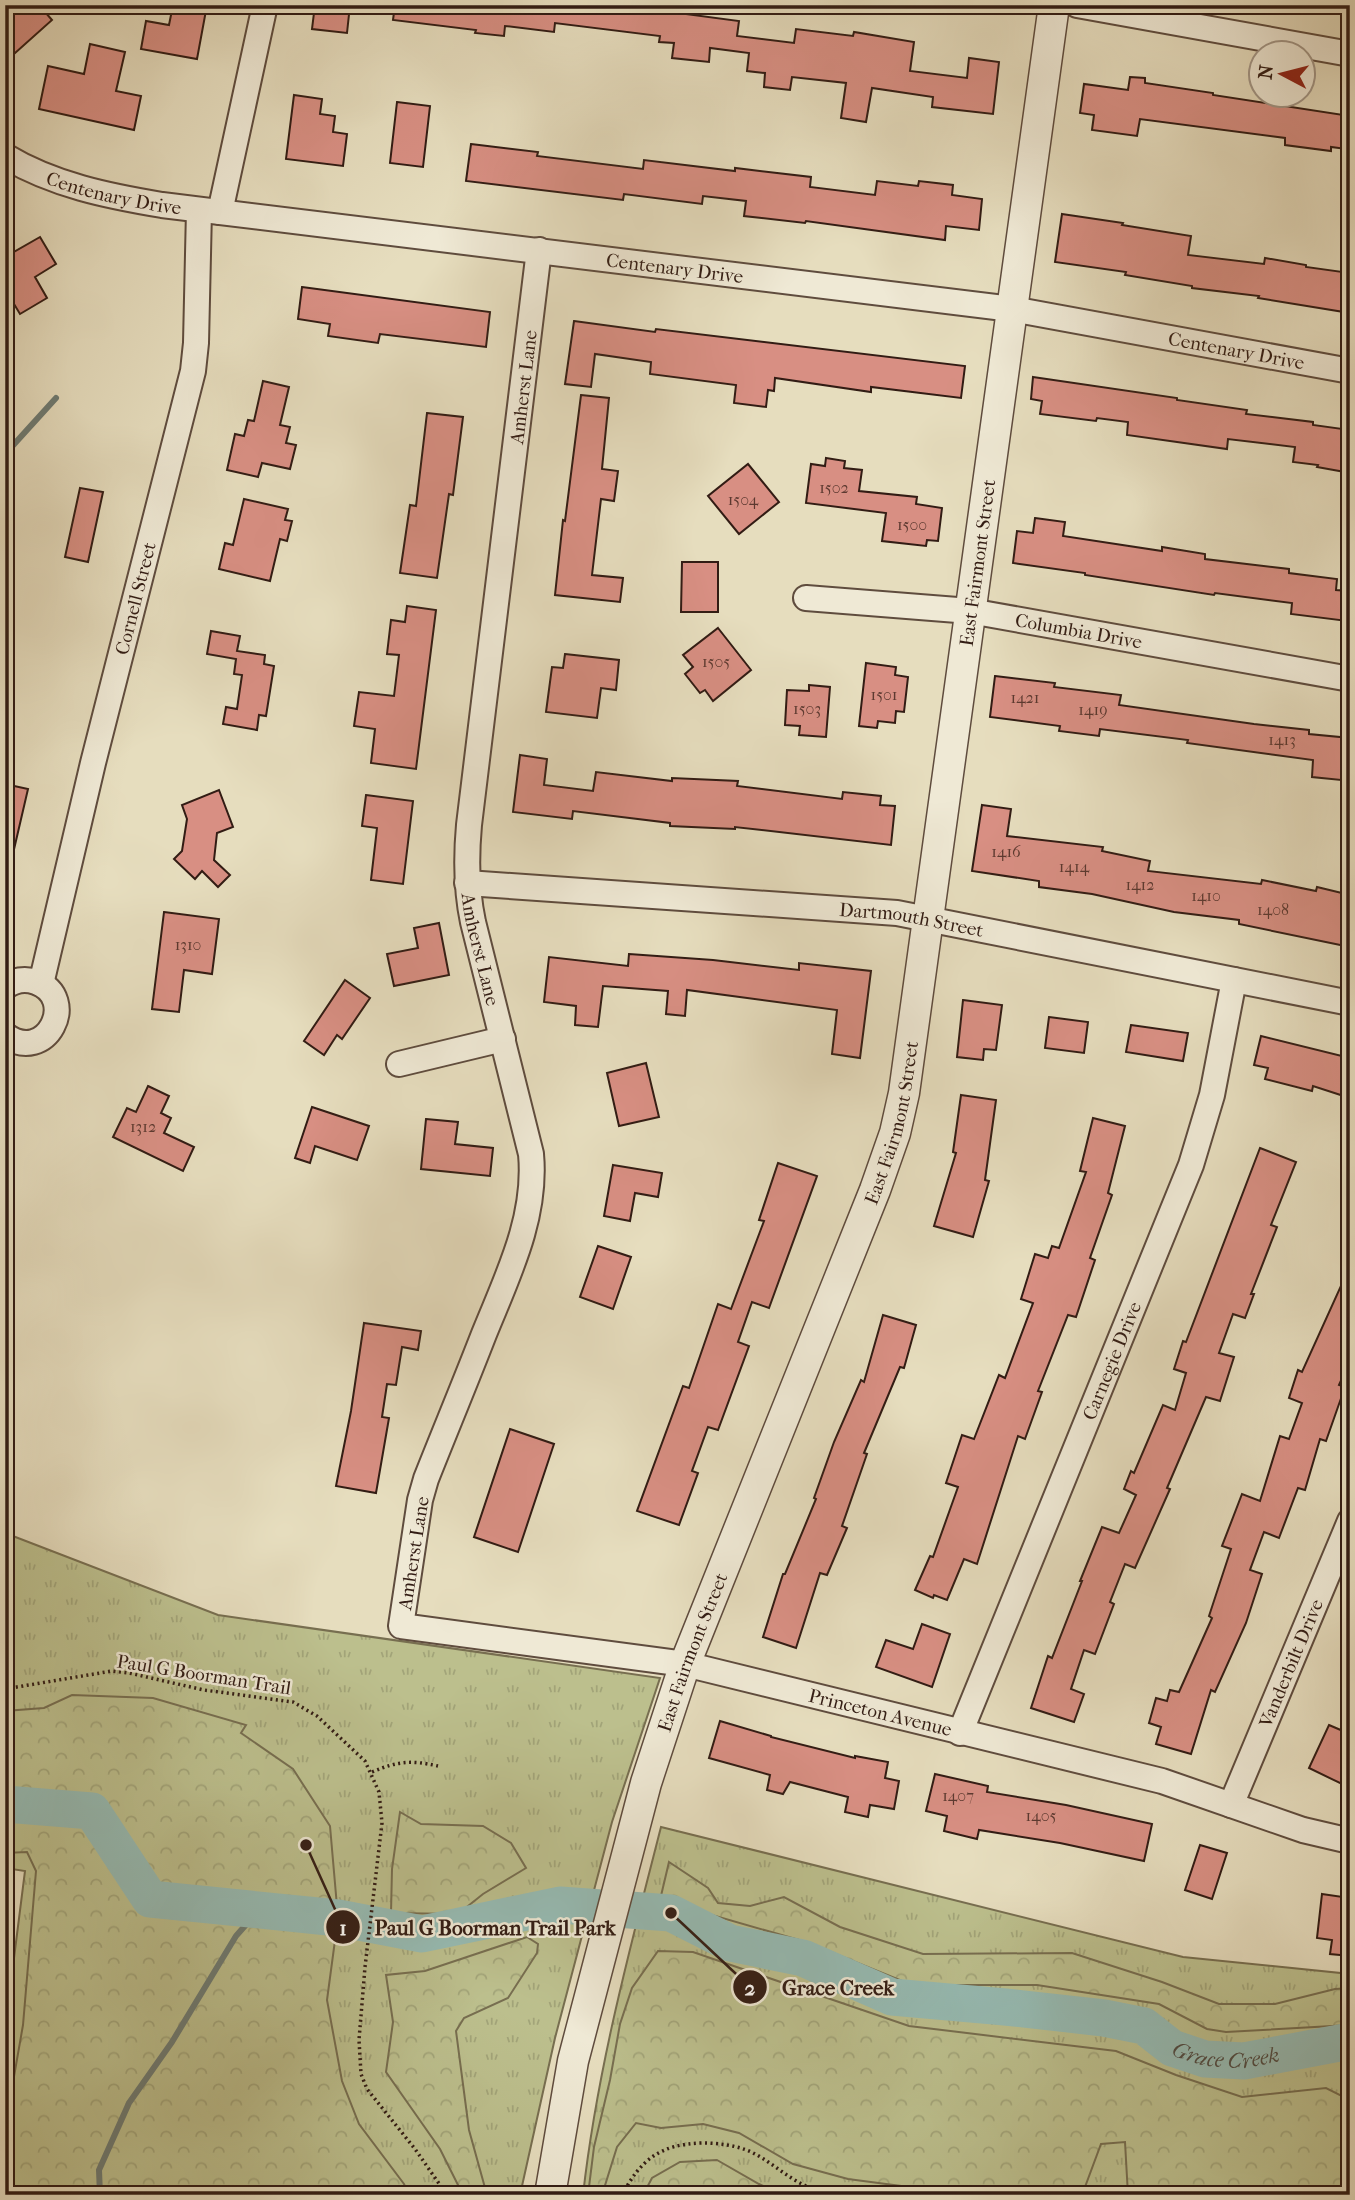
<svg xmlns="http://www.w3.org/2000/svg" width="1355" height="2200" viewBox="0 0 1355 2200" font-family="'IM FELL French Canon',serif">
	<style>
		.grass { fill: url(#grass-tufts); stroke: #776e50; stroke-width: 2 }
		.forest { fill: url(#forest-crowns); stroke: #776e50; stroke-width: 2 }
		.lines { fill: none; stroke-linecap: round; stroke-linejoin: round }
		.stream { stroke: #6e7b73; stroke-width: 6 }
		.river { stroke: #96bbb3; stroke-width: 37 }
		.building { fill: #d88f83; stroke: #321c14; stroke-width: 2 }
		.minor-casing { stroke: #5f4c3e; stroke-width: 28 }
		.tertiary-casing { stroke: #5f4c3e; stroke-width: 33 }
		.path { stroke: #321c14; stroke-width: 3.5; stroke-dasharray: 2 3.5; stroke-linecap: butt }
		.minor { stroke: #efe9d5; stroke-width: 24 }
		.tertiary { stroke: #efe9d5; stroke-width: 30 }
		.labels { text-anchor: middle; stroke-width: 5; stroke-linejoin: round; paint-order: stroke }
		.number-label { font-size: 16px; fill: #5c3930 }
		.street-label { font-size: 19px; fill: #321c14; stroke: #efe9d5 }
		.water-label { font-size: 21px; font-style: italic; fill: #504c44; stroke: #efe9d5 }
		.leader { fill: none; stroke: #321c14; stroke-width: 2.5 }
		.callout-dot { fill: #321c14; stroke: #efe9d5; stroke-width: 2.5 }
		.mark-label { font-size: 21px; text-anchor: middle; font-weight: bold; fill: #fff }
		.callout-label { font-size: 21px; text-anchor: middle; font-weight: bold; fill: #321c14; stroke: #efe9d5; stroke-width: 5; stroke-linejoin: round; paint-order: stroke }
	</style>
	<defs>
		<pattern id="grass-tufts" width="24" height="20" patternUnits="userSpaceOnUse" patternTransform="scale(1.75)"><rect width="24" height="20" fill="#bcbf8d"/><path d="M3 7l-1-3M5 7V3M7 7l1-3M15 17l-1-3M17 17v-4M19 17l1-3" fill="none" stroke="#a2a479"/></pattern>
		<pattern id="forest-crowns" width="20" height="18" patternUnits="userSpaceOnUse" patternTransform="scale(1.75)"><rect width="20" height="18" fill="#bcbf8d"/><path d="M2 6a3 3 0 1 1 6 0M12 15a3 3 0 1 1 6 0" fill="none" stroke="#a2a479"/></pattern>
	</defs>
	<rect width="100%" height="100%" fill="#e6ddbe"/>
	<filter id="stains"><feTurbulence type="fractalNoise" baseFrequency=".00286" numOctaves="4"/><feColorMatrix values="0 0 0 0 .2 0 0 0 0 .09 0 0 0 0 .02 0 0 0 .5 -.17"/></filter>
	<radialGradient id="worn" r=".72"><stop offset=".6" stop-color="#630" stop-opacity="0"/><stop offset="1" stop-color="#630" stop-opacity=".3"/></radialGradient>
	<g class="grass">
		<polygon points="5,1533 218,1615 660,1678 612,1822 555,2038 520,2195 5,2195 5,2029 25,1871 5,1868"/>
		<path d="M661,1827l522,130 167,17v221h-767c14,-125 47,-247 78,-368z"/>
	</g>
	<g class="forest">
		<polygon points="72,1695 153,1698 246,1725 241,1733 293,1769 330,1826 338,1918 327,2000 342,2081 359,2124 404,2184 409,2195 5,2195 5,2128 23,2025 36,1871 27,1852 5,1853 5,1711 44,1708"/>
		<polygon points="400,1812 421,1824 483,1826 511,1843 526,1868 483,1894 458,1914 391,1913 392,1869"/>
		<polygon points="669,1862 708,1888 718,1903 750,1906 784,1897 840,1927 923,1954 1072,1953 1162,1982 1219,2004 1275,2004 1335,1989 1350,1988 1350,2025 1226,2032 1207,2029 1159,2004 1037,1985 912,1985 806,1942 660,1900"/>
		<polygon points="527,1937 538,1944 537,1953 508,1998 464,2018 456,2031 469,2130 487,2195 463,2195 440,2149 386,2072 393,2022 386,1975 425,1971"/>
		<polygon points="658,1951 693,1952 909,2026 1116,2051 1176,2075 1242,2097 1326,2088 1350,2100 1350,2195 1205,2195 1178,2186 1128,2195 1125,2142 1101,2144 1082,2195 970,2195 848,2179 793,2164 739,2133 703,2124 661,2128 636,2123 617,2147 602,2195 588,2195 594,2147 610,2080 620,2024 632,1988"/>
		<polygon points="717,2160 759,2184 782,2195 643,2195 652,2178 680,2162"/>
	</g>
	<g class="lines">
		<g class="stream">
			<polyline points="5,460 7,452 56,398"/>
			<polyline points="100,2195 99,2170 129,2103 172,2042 236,1936 259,1910"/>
		</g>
		<path class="river" id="s1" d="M5,1804l87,7 58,88 188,19 84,16 138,-29 111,8 59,30 73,15 89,39 113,10 99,11 40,8 28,22 33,11 39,2 106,-20"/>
	</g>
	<g class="building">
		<polygon points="5,5 39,5 52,20 5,62"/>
		<polygon points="173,5 207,5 197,59 141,49 146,21 169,25"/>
		<polygon points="315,5 350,5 347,33 312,29"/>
		<polygon points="395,5 618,5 739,21 737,36 794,43 796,29 853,36 854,32 914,42 910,71 967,78 969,58 999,62 993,114 932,107 933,97 872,88 866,122 841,118 846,83 792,77 790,90 764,87 765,73 747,71 749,53 710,48 709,62 672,58 674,43 659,42 660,36 555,23 554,32 505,26 504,36 475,33 476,30 393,20"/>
		<polygon points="90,44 125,52 116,91 141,96 134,130 39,109 48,66 84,74"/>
		<polygon points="1130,77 1145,78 1145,83 1213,93 1213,95 1350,116 1346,149 1331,147 1331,151 1285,145 1285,138 1140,119 1137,136 1092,130 1094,115 1080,113 1084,84 1128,90"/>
		<polygon points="294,95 322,99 320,114 335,116 333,132 347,134 343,166 286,159"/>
		<polygon points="397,102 430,106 423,167 390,163"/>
		<polygon points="471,144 538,152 537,156 643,169 644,160 735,171 735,168 811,177 810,187 875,195 877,181 918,186 919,181 953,185 952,195 982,199 979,230 946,226 945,240 806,221 805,223 744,216 746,201 703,196 702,204 624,194 623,200 466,181"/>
		<polygon points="1062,214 1123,223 1122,225 1191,236 1188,255 1264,264 1265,258 1306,265 1306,267 1350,273 1350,313 1258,298 1259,296 1192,288 1192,286 1125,275 1126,272 1055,262"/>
		<polygon points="40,237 56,264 35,277 47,298 20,314 5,289 5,257"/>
		<polygon points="302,287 490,312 486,347 380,334 378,343 328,336 330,324 298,319"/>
		<polygon points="574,321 655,332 656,329 965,366 961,398 871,387 871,392 775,378 774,391 768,390 766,407 734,403 736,385 650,374 651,362 595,354 591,387 565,384"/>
		<polygon points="1033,377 1177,398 1177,400 1247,410 1246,414 1313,422 1313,425 1350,430 1350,462 1346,461 1345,472 1317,467 1318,465 1293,462 1295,447 1228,439 1227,449 1127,435 1128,422 1097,418 1096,421 1040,414 1042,401 1031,399"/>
		<polygon points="263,381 289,387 280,425 290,427 286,443 296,445 290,469 262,463 258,477 227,470 235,434 244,436 248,420 254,421"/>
		<polygon points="581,395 609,398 602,469 618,471 614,501 601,499 592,575 623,578 620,602 555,595 563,520 565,521"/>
		<polygon points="427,413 463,417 453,495 449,494 437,578 400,573 410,505 416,506"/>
		<polygon points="826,458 845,461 844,468 862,470 859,491 917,497 916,504 942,508 938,541 927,540 926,546 882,541 886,513 806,503 811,464 825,466"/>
		<polygon points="748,464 779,502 739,534 708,496"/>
		<polygon points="80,488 103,492 88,562 65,557"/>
		<polygon points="244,499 288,509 285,520 292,521 287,541 280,539 270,581 219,569 225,543 233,545"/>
		<polygon points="1035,518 1065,522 1063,536 1162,551 1162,547 1205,554 1205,559 1289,569 1289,573 1337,579 1336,590 1350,591 1347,621 1291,614 1292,603 1215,593 1214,595 1085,575 1085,573 1013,563 1017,531 1033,533"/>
		<polygon points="682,562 718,562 718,612 681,612"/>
		<polygon points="407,606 436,610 416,769 371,763 375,729 354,726 359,692 394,696 399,655 387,654 391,620 405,622"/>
		<polygon points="718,628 751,670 713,701 705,690 700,693 685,674 693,667 683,655"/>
		<polygon points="211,631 240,636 237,651 265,655 264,664 274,666 266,716 259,715 257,730 223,724 226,707 237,709 242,675 234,674 236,659 207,654"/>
		<polygon points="565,654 619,660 616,690 601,688 597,718 546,712 552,667 563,668"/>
		<polygon points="866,663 896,667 895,675 908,677 904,712 896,711 895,723 878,721 877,728 859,726"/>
		<polygon points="995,676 1055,683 1054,687 1121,695 1119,705 1254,724 1309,730 1309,734 1350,738 1350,770 1342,769 1341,780 1312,777 1313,760 1187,743 1188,740 1100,729 1099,736 1059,731 1060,726 990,717"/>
		<polygon points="809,685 830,687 826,737 799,735 800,726 785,725 787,690 809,691"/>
		<polygon points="520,755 547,759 544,785 593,791 596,772 672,781 672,778 738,781 737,786 842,799 843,792 881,796 880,805 895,806 891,845 735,827 735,829 670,826 670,823 573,811 572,819 513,812"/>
		<polygon points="5,784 28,789 12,858 5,858"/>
		<polygon points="219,790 233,827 217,833 214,860 230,875 218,887 202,871 195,879 174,859 182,851 187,819 182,805"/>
		<polygon points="366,795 413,801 403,884 371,880 377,828 362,826"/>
		<polygon points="982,805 1011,809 1007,836 1103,847 1102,851 1150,861 1148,871 1261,884 1262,880 1316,891 1317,887 1346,894 1343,906 1350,908 1350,947 1239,924 1239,920 1174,912 1092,894 1039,887 1039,881 972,871"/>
		<polygon points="164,912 219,919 212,974 184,970 179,1012 152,1009"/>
		<polygon points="439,923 449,975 394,986 387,954 418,948 414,928"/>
		<polygon points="629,954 713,960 799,970 799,963 871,971 860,1058 832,1054 837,1010 687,990 685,1016 666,1014 668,991 603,986 598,1027 575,1025 576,1006 544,1002 549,957 628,966"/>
		<polygon points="345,980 370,998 342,1039 337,1035 324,1055 304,1041"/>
		<polygon points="963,1000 1002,1005 996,1050 984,1049 983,1060 957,1057"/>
		<polygon points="1049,1017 1088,1022 1084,1053 1045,1048"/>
		<polygon points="1131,1025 1188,1033 1183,1061 1126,1052"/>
		<polygon points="1261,1036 1350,1058 1350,1098 1313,1086 1312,1091 1265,1079 1268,1068 1254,1065"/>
		<polygon points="646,1063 659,1117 619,1126 607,1073"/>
		<polygon points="148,1086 169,1096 161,1113 171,1118 164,1133 194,1147 183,1171 113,1137 127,1108 136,1112"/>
		<polygon points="961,1095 996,1100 985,1180 989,1181 973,1237 934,1226 956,1153 953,1152"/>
		<polygon points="312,1107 369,1126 357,1160 315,1146 310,1163 295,1158"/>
		<polygon points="1093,1118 1125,1126 1108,1193 1112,1195 1090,1258 1095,1260 1076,1317 1068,1315 1038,1391 1042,1392 1025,1439 1018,1436 977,1564 964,1559 947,1600 934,1595 933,1598 915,1590 930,1556 933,1557 958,1487 946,1483 962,1435 974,1439 999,1375 1005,1378 1033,1303 1021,1299 1035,1254 1048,1258 1052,1246 1059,1248 1086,1172 1080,1171"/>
		<polygon points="426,1119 458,1122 455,1144 493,1148 490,1176 421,1169"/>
		<polygon points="1260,1148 1296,1162 1271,1225 1277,1227 1251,1294 1254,1294 1245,1318 1233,1314 1219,1353 1234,1357 1220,1401 1206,1397 1167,1488 1170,1489 1135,1568 1125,1564 1110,1602 1114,1604 1095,1654 1084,1650 1071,1689 1084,1694 1074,1722 1031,1708 1048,1656 1052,1658 1082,1581 1080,1581 1102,1527 1119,1533 1136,1495 1124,1489 1131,1471 1134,1473 1163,1405 1175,1410 1186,1373 1174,1369 1183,1341 1186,1342"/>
		<polygon points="778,1163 817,1176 769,1308 752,1302 738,1342 749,1346 718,1430 708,1427 692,1471 698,1473 679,1525 637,1511 683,1386 689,1388 718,1304 731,1309 764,1221 759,1220"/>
		<polygon points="613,1165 662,1173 658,1197 635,1193 630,1221 604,1216"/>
		<polygon points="598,1246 631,1257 613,1309 580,1297"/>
		<polygon points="1350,1266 1350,1361 1339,1385 1345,1387 1326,1441 1320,1439 1305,1490 1298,1488 1279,1538 1264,1532 1250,1570 1262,1574 1246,1623 1215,1692 1211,1690 1191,1754 1156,1744 1161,1727 1149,1723 1156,1698 1167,1701 1170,1690 1179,1692 1212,1618 1209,1616 1231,1549 1222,1546 1242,1494 1260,1501 1280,1436 1289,1439 1302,1403 1289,1398 1298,1370 1302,1372"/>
		<polygon points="883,1315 916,1325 904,1368 900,1367 864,1453 867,1454 842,1526 847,1528 827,1575 820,1573 796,1648 763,1637 783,1574 785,1574 816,1499 814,1498 834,1442 861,1380 864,1382"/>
		<polygon points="364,1323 421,1331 418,1350 402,1347 396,1385 387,1384 382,1417 389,1418 376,1493 336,1486 351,1411"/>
		<polygon points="510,1429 554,1444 518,1552 474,1537"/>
		<polygon points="922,1624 950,1634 932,1687 876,1667 886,1640 913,1649"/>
		<polygon points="720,1721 771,1736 771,1737 855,1758 855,1756 888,1762 885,1778 899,1781 894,1809 870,1805 868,1817 845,1812 848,1797 790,1782 783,1794 767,1790 770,1775 709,1758"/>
		<polygon points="1329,1725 1350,1734 1350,1768 1342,1784 1309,1768"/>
		<polygon points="935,1774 988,1786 987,1792 1066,1805 1152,1824 1144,1861 1060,1843 979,1830 977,1839 944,1831 947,1816 926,1811"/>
		<polygon points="1200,1845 1227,1853 1212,1899 1185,1890"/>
		<polygon points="1322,1894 1350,1898 1350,1956 1330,1954 1332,1940 1317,1938"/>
	</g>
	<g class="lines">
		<defs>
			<g id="minor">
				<polyline points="1077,5 1350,54"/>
				<path id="s2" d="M5,156c48,29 103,40 157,49l850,104 338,62"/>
				<polyline points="220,212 265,5"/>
				<path id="s3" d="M539,250l-70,575c-3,33 -3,64 4,97l58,232c6,64 -24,123 -47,180 -19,49 -39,97 -58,145l-6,21 -19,126 284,38 477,117 141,49 47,11"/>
				<path id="s4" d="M806,598l164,13 380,68"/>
				<path id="s5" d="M467,883l430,30 453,90"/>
				<path id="s6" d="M41,984l52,-221 100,-392 3,-28 3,-133"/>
				<path d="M5,987c9,-7 20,-9 31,-5 44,16 10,84 -31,53"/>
				<polyline points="399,1064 503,1039"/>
				<path id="s7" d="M960,1733l231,-568 21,-70 22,-115"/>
				<path id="s8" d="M1231,1805l119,-284"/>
			</g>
			<g id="tertiary">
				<path id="s9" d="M550,2195l23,-134 73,-278 39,-119 190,-474 20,-57 9,-40 150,-1088"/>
			</g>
		</defs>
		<use href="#minor" class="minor-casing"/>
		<use href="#tertiary" class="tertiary-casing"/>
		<g class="path">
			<polyline points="5,1689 112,1671 129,1673 204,1690 293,1702 317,1716 365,1761 379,1792 382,1823 365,1967 359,2040 361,2074 367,2089 415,2149 447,2195"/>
			<path d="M372,1772c26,-11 39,-12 66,-6"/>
			<path d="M622,2195c19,-36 39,-51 80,-52 16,0 32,2 47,8 20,9 36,25 55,34 11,5 25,7 36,10"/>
		</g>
		<use href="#minor" class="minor"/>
		<use href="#tertiary" class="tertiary"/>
	</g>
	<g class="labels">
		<g class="number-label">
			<text x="834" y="493">1502</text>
			<text x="743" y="505">1504</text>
			<text x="912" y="530">1500</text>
			<text x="716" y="667">1505</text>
			<text x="884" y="700">1501</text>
			<text x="1025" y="703">1421</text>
			<text x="807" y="714">1503</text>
			<text x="1093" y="715">1419</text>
			<text x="1282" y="745">1413</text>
			<text x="1006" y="857">1416</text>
			<text x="1074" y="872">1414</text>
			<text x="1140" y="890">1412</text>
			<text x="1206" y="901">1410</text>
			<text x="1273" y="915">1408</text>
			<text x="188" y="950">1310</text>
			<text x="143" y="1132">1312</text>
			<text x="958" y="1801">1407</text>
			<text x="1041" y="1821">1405</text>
		</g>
		<g class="street-label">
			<text dy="7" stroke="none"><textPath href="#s2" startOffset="116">Centenary Drive</textPath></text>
			<text dy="7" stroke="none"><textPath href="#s2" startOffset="682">Centenary Drive</textPath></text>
			<text dy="7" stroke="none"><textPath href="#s2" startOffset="1250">Centenary Drive</textPath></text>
			<text transform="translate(523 387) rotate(-83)" y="7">Amherst Lane</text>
			<text dy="7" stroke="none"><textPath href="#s9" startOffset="1696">East Fairmont Street</textPath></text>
			<text dy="7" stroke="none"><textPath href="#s6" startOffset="397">Cornell Street</textPath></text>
			<text dy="7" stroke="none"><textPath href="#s4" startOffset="275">Columbia Drive</textPath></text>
			<text dy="7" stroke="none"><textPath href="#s5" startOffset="446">Dartmouth Street</textPath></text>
			<text dy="7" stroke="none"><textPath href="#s3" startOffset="705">Amherst Lane</textPath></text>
			<text dy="7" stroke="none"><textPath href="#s9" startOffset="1129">East Fairmont Street</textPath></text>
			<text dy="7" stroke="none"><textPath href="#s7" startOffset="402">Carnegie Drive</textPath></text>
			<text transform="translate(413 1553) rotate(-81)" y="7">Amherst Lane</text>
			<text dy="7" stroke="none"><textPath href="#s9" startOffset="562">East Fairmont Street</textPath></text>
			<text dy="7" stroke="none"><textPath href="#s8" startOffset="154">Vanderbilt Drive</textPath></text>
			<text transform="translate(204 1674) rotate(9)" y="7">Paul G Boorman Trail</text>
			<text dy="7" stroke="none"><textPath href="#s3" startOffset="1897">Princeton Avenue</textPath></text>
		</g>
		<g class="water-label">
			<text dy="7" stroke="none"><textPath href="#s1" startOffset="1302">Grace Creek</textPath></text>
		</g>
	</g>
	<path class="leader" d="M306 1845L343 1927M671 1913L750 1987"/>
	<g class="callout-dot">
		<circle cx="306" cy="1845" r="7"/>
		<circle cx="671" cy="1913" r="7"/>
		<circle cx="343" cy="1927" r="18"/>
		<circle cx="750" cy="1987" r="18"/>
	</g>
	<g class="mark-label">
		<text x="343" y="1935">1</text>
		<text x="750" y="1995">2</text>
	</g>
	<g class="callout-label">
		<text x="495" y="1935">Paul G Boorman Trail Park</text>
		<text x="838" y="1995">Grace Creek</text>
	</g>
	<rect width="1355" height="2200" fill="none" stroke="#e6ddbe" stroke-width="28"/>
	<rect x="7" y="7" width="1341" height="2186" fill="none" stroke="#321c14" stroke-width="3.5"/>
	<rect x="14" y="14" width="1327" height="2172" fill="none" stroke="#321c14" stroke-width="2"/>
	<g transform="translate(1282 74) rotate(277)"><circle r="33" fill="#efe9d5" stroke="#a39788" stroke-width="2"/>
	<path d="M0-5L12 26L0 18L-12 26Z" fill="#8f2418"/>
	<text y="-10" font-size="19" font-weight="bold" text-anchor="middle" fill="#321c14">N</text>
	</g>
	<rect width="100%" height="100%" filter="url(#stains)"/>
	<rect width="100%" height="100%" fill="url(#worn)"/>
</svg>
